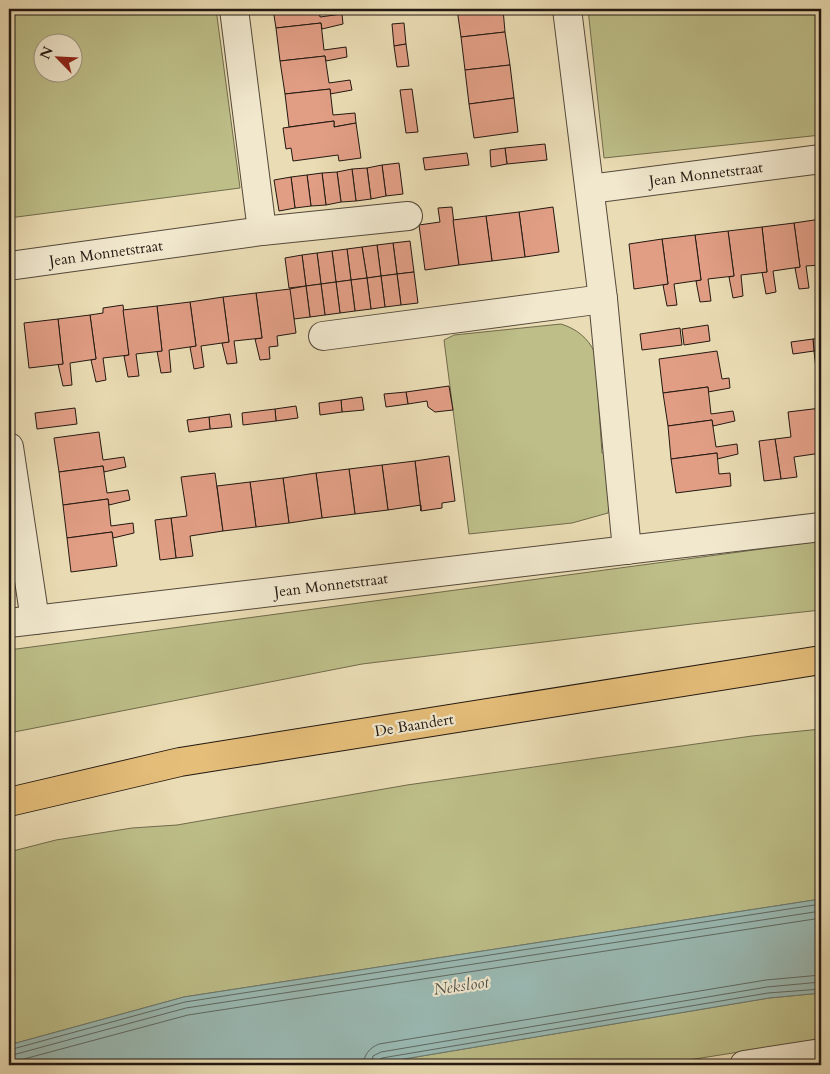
<svg xmlns="http://www.w3.org/2000/svg" width="830" height="1074" viewBox="0 0 830 1074" font-family="Cardo,serif">
	<style>
		.green { fill: #bdbe88; stroke: #706b4c; fill-rule: evenodd }
		.water { fill: #9abab4; stroke: #6a7973 }
		.lines { fill: none; stroke-linecap: round; stroke-linejoin: round }
		.shore { stroke: #5e6962; stroke-width: 1 }
		.building { fill: #e19e85; stroke: #221811 }
		.minor-casing { stroke: #54493a; stroke-width: 30 }
		.major-casing { stroke: #221811; stroke-width: 30 }
		.minor { stroke: #f1e8ce; stroke-width: 28 }
		.major { stroke: #e5be7a; stroke-width: 28 }
		.labels { text-anchor: middle; stroke-width: 4.5; stroke-linejoin: round; paint-order: stroke }
		.street-label { font-size: 15px; fill: #221811; stroke: #f1e8ce }
		.water-label { font-size: 16px; font-style: italic; fill: #4c514a; stroke: #f1e8ce }
	</style>
	<rect width="100%" height="100%" fill="#eadcb4"/>
	<filter id="stains"><feTurbulence type="fractalNoise" baseFrequency=".004" numOctaves="4"/><feColorMatrix values="0 0 0 0 .2 0 0 0 0 .09 0 0 0 0 .02 0 0 0 .5 -.17"/></filter>
	<radialGradient id="worn" r=".72"><stop offset=".6" stop-color="#630" stop-opacity="0"/><stop offset="1" stop-color="#630" stop-opacity=".3"/></radialGradient>
	<g class="green">
		<path d="M9,9h207l24,179 -231,30zM72,42v30h-30v-30z"/>
		<polygon points="588,9 821,9 821,135 604,158"/>
		<path d="M561,324c16,5 27,14 34,29l7,100h8v47l-2,13 -36,10 -103,11 -25,-194 10,-5z"/>
		<polygon points="821,541 821,610 692,624 362,664 9,733 9,650"/>
		<polygon points="821,729 821,899 184,997 9,1045 9,852 56,840 132,828 177,825 407,785 752,736"/>
		<polygon points="821,993 821,1039 657,1065 368,1065 769,998"/>
	</g>
	<polygon class="water" points="821,899 821,993 769,998 368,1065 9,1065 9,1045 184,997"/>
	<g class="lines">
		<g class="shore">
			<polyline points="9,1050 185,1002 821,904"/>
			<polyline points="9,1056 186,1008 821,911"/>
			<polyline points="9,1063 188,1015 821,918"/>
			<path d="M363,1065c1,-10 6,-17 16,-21l387,-64 55,-5"/>
			<polyline points="371,1065 373,1056 381,1052 767,987 821,982"/>
			<polyline points="377,1065 378,1061 382,1058 768,993 821,989"/>
		</g>
	</g>
	<g class="building">
		<polygon points="273,9 319,9 320,17 342,14 343,24 322,29 321,23 276,28"/>
		<polygon points="457,9 503,9 505,32 461,37"/>
		<polygon points="321,23 324,50 346,47 347,57 326,61 325,56 280,61 276,28"/>
		<polygon points="404,23 406,44 394,46 392,24"/>
		<polygon points="505,32 510,65 465,70 461,37"/>
		<polygon points="406,44 409,66 397,67 394,46"/>
		<polygon points="325,56 329,83 350,80 352,90 330,94 330,89 285,94 280,61"/>
		<polygon points="510,65 514,98 469,104 465,70"/>
		<polygon points="330,89 333,115 355,113 356,123 334,127 334,121 289,127 285,94"/>
		<polygon points="412,89 418,132 406,133 400,90"/>
		<polygon points="514,98 518,132 474,138 469,104"/>
		<polygon points="334,121 334,127 356,123 361,158 339,161 338,155 293,161 291,148 286,149 283,128"/>
		<polygon points="545,144 547,160 507,164 505,148"/>
		<polygon points="505,148 507,164 491,167 490,150"/>
		<polygon points="467,153 469,165 425,170 423,158"/>
		<polygon points="399,163 403,194 386,196 382,165"/>
		<polygon points="382,165 386,196 371,199 367,168"/>
		<polygon points="367,168 371,199 356,201 352,169"/>
		<polygon points="352,169 356,201 341,202 337,172"/>
		<polygon points="337,172 341,202 326,205 322,173"/>
		<polygon points="322,173 326,205 311,206 307,175"/>
		<polygon points="307,175 311,206 295,208 291,177"/>
		<polygon points="291,177 295,208 279,211 274,180"/>
		<polygon points="452,207 459,265 425,270 419,225 440,222 438,208"/>
		<polygon points="553,207 559,252 525,257 519,212"/>
		<polygon points="519,212 525,257 492,261 486,216"/>
		<polygon points="486,216 492,261 459,265 453,220"/>
		<polygon points="821,219 821,265 806,266 809,288 799,289 795,268 800,267 794,223"/>
		<polygon points="794,223 800,267 773,271 776,292 766,294 762,272 767,272 762,227"/>
		<polygon points="762,227 767,272 741,275 743,296 733,298 729,277 734,276 728,231"/>
		<polygon points="728,231 734,276 708,279 711,301 700,302 696,281 701,280 695,235"/>
		<polygon points="695,235 701,280 674,284 677,305 667,306 663,285 668,284 662,239"/>
		<polygon points="662,239 668,284 634,289 629,244"/>
		<polygon points="410,241 414,272 397,274 393,243"/>
		<polygon points="393,243 397,274 381,276 377,245"/>
		<polygon points="377,245 381,276 367,278 362,247"/>
		<polygon points="362,247 367,278 351,280 347,249"/>
		<polygon points="347,249 351,280 336,282 332,251"/>
		<polygon points="332,251 336,282 321,284 317,253"/>
		<polygon points="317,253 321,284 306,286 302,255"/>
		<polygon points="302,255 306,286 289,288 285,258"/>
		<polygon points="414,272 418,303 401,305 397,274"/>
		<polygon points="397,274 401,305 385,307 381,276"/>
		<polygon points="381,276 385,307 371,309 367,278"/>
		<polygon points="367,278 371,309 355,311 351,280"/>
		<polygon points="351,280 355,311 340,313 336,282"/>
		<polygon points="336,282 340,313 325,315 321,284"/>
		<polygon points="321,284 325,315 310,317 306,286"/>
		<polygon points="306,286 310,317 294,319 289,289"/>
		<polygon points="290,289 296,333 277,336 278,346 269,347 270,359 260,360 255,339 262,338 256,293"/>
		<polygon points="256,293 262,338 234,341 237,363 227,364 222,343 229,342 223,297"/>
		<polygon points="223,297 229,342 201,346 204,367 194,369 190,347 196,346 190,302"/>
		<polygon points="190,302 196,346 169,350 171,372 161,373 157,351 162,351 157,306"/>
		<polygon points="123,305 129,355 103,358 106,380 96,382 91,360 96,359 90,315 103,313 103,308"/>
		<polygon points="157,306 162,351 136,354 139,376 128,377 124,356 129,355 123,310"/>
		<polygon points="90,315 96,359 70,363 72,385 63,386 58,364 63,364 58,319"/>
		<polygon points="58,319 63,364 29,368 24,323"/>
		<polygon points="708,325 710,341 684,345 682,329"/>
		<polygon points="680,328 682,345 642,350 640,334"/>
		<polygon points="821,338 821,350 814,351 813,339"/>
		<polygon points="813,339 814,351 793,354 791,342"/>
		<polygon points="821,350 821,378 817,378 814,351"/>
		<polygon points="717,351 722,379 729,378 730,388 708,392 708,387 663,393 659,359"/>
		<polygon points="449,386 453,410 435,412 428,407 427,401 408,404 406,392"/>
		<polygon points="708,387 711,414 733,411 735,421 713,426 712,420 668,426 663,393"/>
		<polygon points="406,392 408,404 386,407 384,394"/>
		<polygon points="362,397 364,410 342,412 341,400"/>
		<polygon points="341,400 342,412 320,415 319,403"/>
		<polygon points="296,406 298,418 276,421 275,409"/>
		<polygon points="75,408 77,424 37,429 35,413"/>
		<polygon points="821,408 821,453 794,457 797,477 781,479 775,439 791,437 788,412"/>
		<polygon points="275,409 276,421 243,425 242,413"/>
		<polygon points="230,414 232,427 210,429 209,417"/>
		<polygon points="209,417 210,429 189,432 187,420"/>
		<polygon points="712,420 716,447 737,444 738,454 717,459 717,453 671,459 668,426"/>
		<polygon points="99,432 103,460 124,457 126,467 104,472 103,466 59,472 54,438"/>
		<polygon points="775,439 781,479 764,481 759,441"/>
		<polygon points="717,453 719,474 730,473 731,486 676,493 671,459"/>
		<polygon points="449,456 455,501 442,503 442,508 421,511 415,461"/>
		<polygon points="415,461 421,511 421,505 388,510 382,465"/>
		<polygon points="382,465 388,510 355,514 349,469"/>
		<polygon points="103,466 107,493 128,490 130,500 109,505 108,499 63,505 59,472"/>
		<polygon points="349,469 355,514 322,518 316,473"/>
		<polygon points="215,473 223,531 190,536 193,556 176,558 171,518 187,516 181,477"/>
		<polygon points="316,473 322,518 289,523 283,478"/>
		<polygon points="283,478 289,523 256,527 250,482"/>
		<polygon points="250,482 256,527 223,531 217,486"/>
		<polygon points="108,499 111,526 133,523 134,533 113,538 112,532 67,538 63,505"/>
		<polygon points="171,518 176,558 160,560 155,520"/>
		<polygon points="112,532 117,566 71,572 67,538"/>
	</g>
	<g class="lines">
		<defs>
			<g id="minor">
				<polyline points="567,9 603,299 627,550"/>
				<polyline points="590,189 821,159"/>
				<polyline points="262,231 408,216"/>
				<polyline points="9,266 262,231 234,9"/>
				<polyline points="323,336 603,299"/>
				<polyline points="9,447 35,620"/>
				<polyline points="9,623 821,527"/>
				<polyline points="744,1065 821,1053"/>
			</g>
			<polyline id="major" points="9,802 180,762 821,660"/>
		</defs>
		<use href="#minor" class="minor-casing"/>
		<use href="#major" class="major-casing"/>
		<use href="#minor" class="minor"/>
		<use href="#major" class="major"/>
	</g>
	<g class="labels">
		<g class="street-label">
			<text transform="translate(706 174) rotate(-7)" y="5">Jean Monnetstraat</text>
			<text transform="translate(106 253) rotate(-8)" y="5">Jean Monnetstraat</text>
			<text transform="translate(331 585) rotate(-7)" y="5">Jean Monnetstraat</text>
			<text transform="translate(414 725) rotate(-9)" y="5">De Baandert</text>
		</g>
		<g class="water-label">
			<text transform="translate(461 985) rotate(-8)" y="6">Neksloot</text>
		</g>
	</g>
	<rect width="830" height="1074" fill="none" stroke="#eadcb4" stroke-width="30"/>
	<rect x="10" y="10" width="810" height="1054" fill="none" stroke="#221811" stroke-width="2.5"/>
	<rect x="15" y="15" width="800" height="1044" fill="none" stroke="#221811"/>
	<g transform="translate(58 58) rotate(294)"><circle r="24" fill="#f1e8ce" stroke="#9e9582"/>
	<path d="M0-4L9 19L0 12L-9 19Z" fill="#8f2418"/>
	<text y="-8" font-size="14" font-weight="bold" text-anchor="middle" fill="#221811">N</text>
	</g>
	<rect width="100%" height="100%" filter="url(#stains)"/>
	<rect width="100%" height="100%" fill="url(#worn)"/>
</svg>
